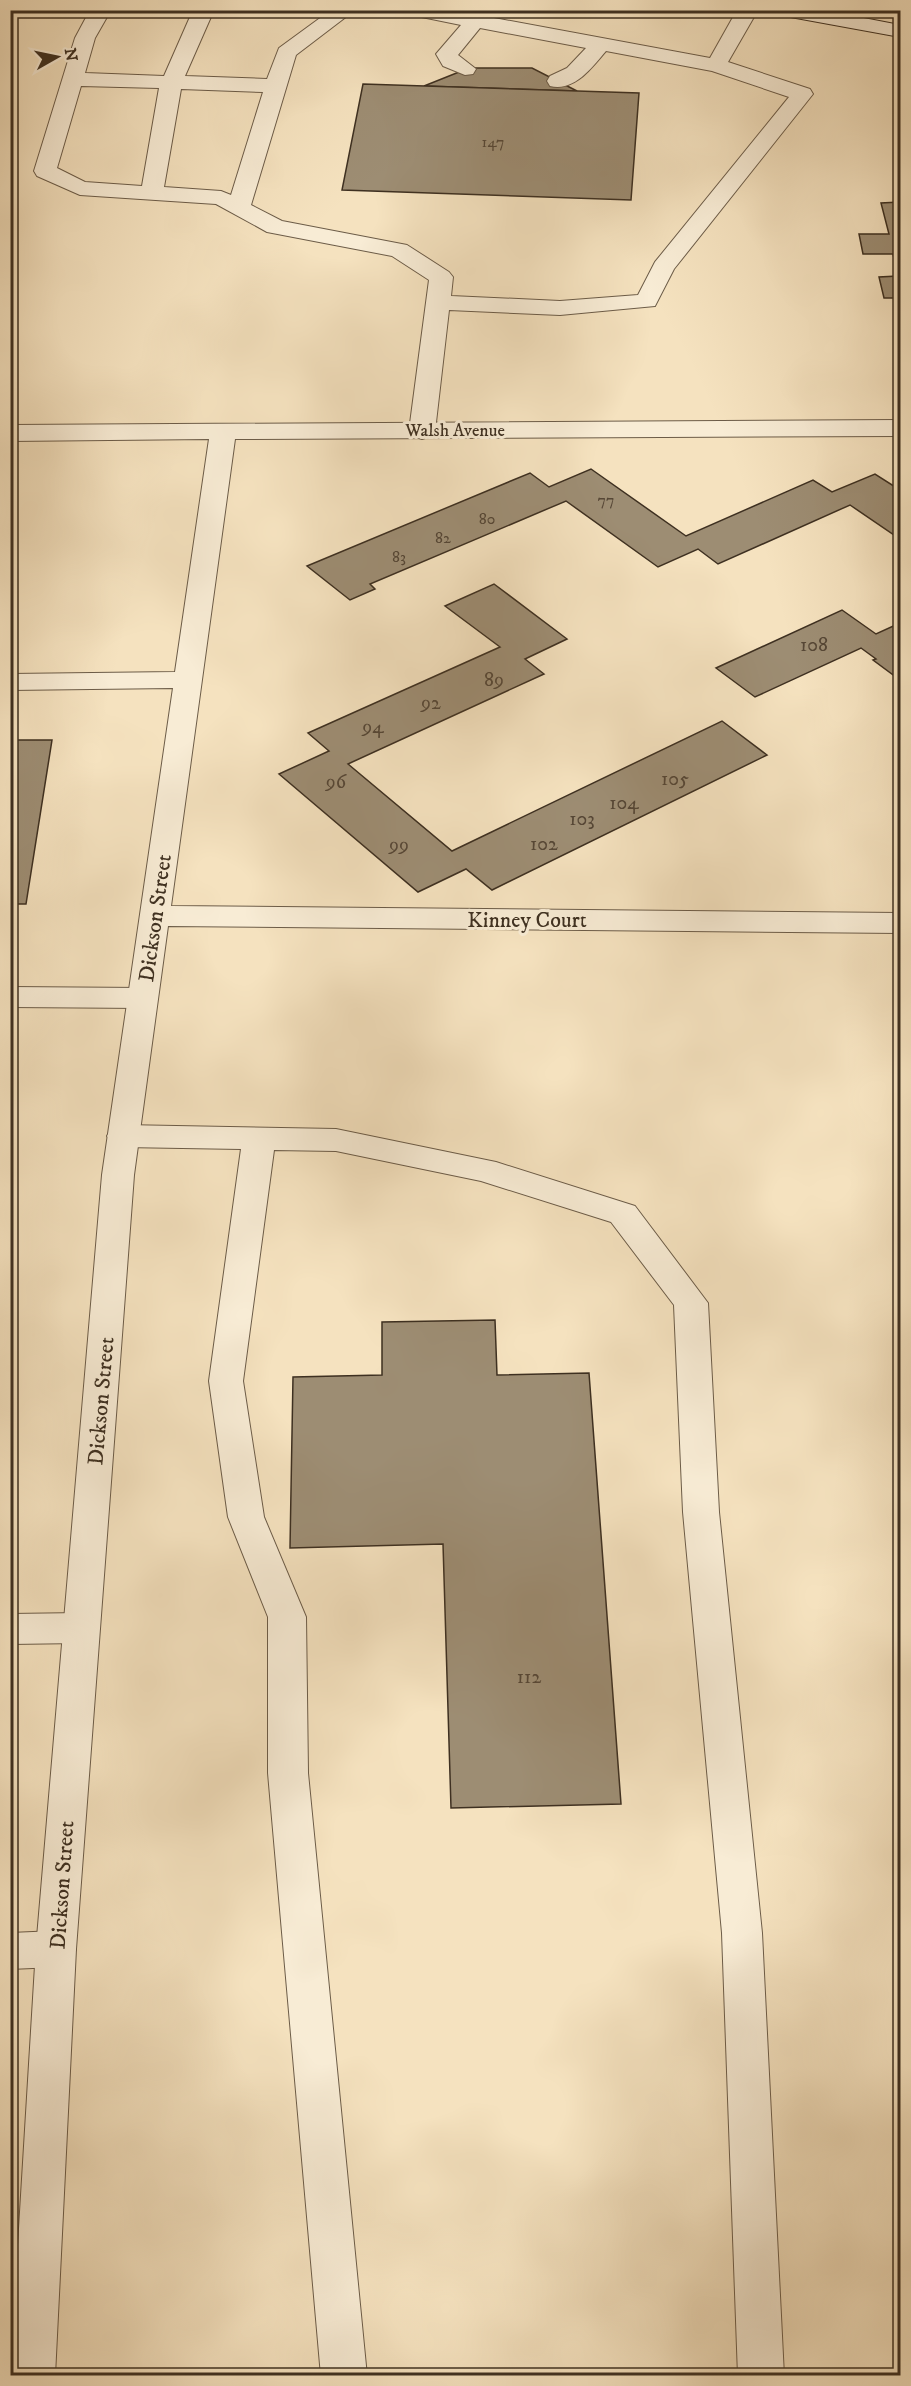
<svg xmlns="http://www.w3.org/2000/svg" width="911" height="2386" viewBox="0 0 911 2386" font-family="'IM FELL DW Pica',serif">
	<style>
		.building { fill: #9d8d73; stroke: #3e3021; stroke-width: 1.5 }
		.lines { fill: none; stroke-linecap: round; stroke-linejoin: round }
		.lane-casing { stroke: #6c5c48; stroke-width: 2 }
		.street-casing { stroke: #6c5c48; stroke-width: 2 }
		.secondary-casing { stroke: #3e3021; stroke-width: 2 }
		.lane { fill: #f8ecd5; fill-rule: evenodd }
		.street { fill: #f8ecd5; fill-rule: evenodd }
		.secondary { fill: #f8ecd5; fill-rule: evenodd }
		.labels { text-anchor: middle; stroke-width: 6; stroke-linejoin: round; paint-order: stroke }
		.far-number-label { font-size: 16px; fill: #564736 }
		.far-street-label { font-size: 18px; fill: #3e3021; stroke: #f8ecd5 }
		.number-label { font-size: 20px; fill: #564736 }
		.street-label { font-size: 22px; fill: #3e3021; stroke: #f8ecd5 }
	</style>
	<rect width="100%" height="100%" fill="#f5e2bf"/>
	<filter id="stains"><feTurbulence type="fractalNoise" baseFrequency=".00333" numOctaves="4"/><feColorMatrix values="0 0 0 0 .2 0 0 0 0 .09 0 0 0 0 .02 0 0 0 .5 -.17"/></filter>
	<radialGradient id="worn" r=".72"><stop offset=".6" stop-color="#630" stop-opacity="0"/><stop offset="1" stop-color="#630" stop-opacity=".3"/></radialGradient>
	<g class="building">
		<polygon points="469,68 532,68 577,91 424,86"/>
		<polygon points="363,84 639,93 631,200 342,190"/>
		<polygon points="900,202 900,298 884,298 879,277 898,276 893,254 863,254 859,234 889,234 881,203"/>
		<polygon points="591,469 686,536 813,480 832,492 875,474 900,490 900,539 850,505 718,564 698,549 658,567 566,501 370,584 375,589 350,600 307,566 530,473 549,487"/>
		<polygon points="494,584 567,639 525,659 544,674 348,764 452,851 722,721 767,755 492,890 466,869 418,892 279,774 329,751 308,733 500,647 445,606"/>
		<polygon points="842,610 876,634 900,623 900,680 873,660 876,659 861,648 755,697 716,668"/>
		<polygon points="10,740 52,740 26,904 10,904"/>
		<polygon points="495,1320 497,1375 589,1373 621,1804 451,1808 443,1544 290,1548 293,1377 382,1375 382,1322"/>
	</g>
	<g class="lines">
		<defs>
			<g id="lane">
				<path d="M90,10h21l-16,28 -10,35 79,3 29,-66h21l-29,66 82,3 12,-31 52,-38h24l-59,45 -45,150 31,16 125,24 42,27 4,5 -2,19 109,5 78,-6 17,-33 134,-165 -77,-26 -106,-20c-14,16 -31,41 -56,35l-3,-5 3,-5 17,-8 19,-20 -106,-20 -22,27 18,14 -3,5 -8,1 -22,-9 -7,-12 25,-29 -54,-11 -3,-4h47l259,48 27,-48h21l-30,52 82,27 3,5 -139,175 -19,37 -95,9 -111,-5 -14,121 -4,5 -9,3 -9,-3 -4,-5 20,-151 -37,-24 -125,-24 -51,-28 -136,-9 -43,-19 -3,-5 41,-133zM81,86l78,2 -17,98 -57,-4 -28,-14zM181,89l82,3 -32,103 -10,-4 -57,-4z"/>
				<polygon points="10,987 143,988 154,991 158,998 154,1005 143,1008 10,1007"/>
				<polygon points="123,1125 336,1129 496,1162 635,1206 708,1303 719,1512 762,1933 784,2376 738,2376 722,1933 683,1512 674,1305 611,1222 481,1181 336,1151 274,1150 243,1381 264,1517 306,1617 308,1773 367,2376 321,2376 268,1773 268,1617 228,1517 209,1381 241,1149 123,1147 112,1144 107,1136 112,1128"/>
				<polygon points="81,1613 94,1617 100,1628 94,1639 81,1643 10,1644 10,1614"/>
				<polygon points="56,1931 70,1936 76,1949 70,1962 56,1967 10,1969 10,1933"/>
			</g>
			<polygon id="street" points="900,420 900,436 235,439 171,906 900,913 900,933 168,926 134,1175 76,1949 55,2376 10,2376 36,1949 102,1175 173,688 10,690 10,674 175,672 209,439 10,441 10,425"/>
			<polygon id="secondary" points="775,10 822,10 900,25 900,37 785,16"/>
		</defs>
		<use href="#lane" class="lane-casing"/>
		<use href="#street" class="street-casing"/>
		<use href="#secondary" class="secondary-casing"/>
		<use href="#lane" class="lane"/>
		<use href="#street" class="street"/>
		<use href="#secondary" class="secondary"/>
	</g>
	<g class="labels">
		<g class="far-number-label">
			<text x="493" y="147">147</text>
			<text x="606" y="505">77</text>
			<text x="487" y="524">80</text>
			<text x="443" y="543">82</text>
			<text x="399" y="562">83</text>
		</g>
		<g class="far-street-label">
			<text x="455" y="436">Walsh Avenue</text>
		</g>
		<g class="number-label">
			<text x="814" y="651">108</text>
			<text x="494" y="686">89</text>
			<text x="431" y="709">92</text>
			<text x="373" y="733">94</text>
			<text x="675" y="785">105</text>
			<text x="336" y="788">96</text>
			<text x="624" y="809">104</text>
			<text x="582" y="825">103</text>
			<text x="544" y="850">102</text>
			<text x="399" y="851">99</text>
			<text x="529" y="1683">112</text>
		</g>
		<g class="street-label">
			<text transform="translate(154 918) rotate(-82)" y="8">Dickson Street</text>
			<text x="527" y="927">Kinney Court</text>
			<text transform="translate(100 1401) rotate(-85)" y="8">Dickson Street</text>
			<text transform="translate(61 1885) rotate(-86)" y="8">Dickson Street</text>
		</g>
	</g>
	<rect width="911" height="2386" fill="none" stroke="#f5e2bf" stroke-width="36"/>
	<rect x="12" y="12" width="887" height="2362" fill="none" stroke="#3e3021" stroke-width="3"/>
	<rect x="18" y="18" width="875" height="2350" fill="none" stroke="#3e3021" stroke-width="1.5"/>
	<g transform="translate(57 57) rotate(81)" stroke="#f8ecd5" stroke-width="4.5" paint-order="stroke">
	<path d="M0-4.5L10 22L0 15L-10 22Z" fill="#3e3021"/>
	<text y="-9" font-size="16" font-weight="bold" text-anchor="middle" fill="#3e3021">N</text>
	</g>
	<rect width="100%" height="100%" filter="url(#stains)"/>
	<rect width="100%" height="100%" fill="url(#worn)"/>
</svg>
